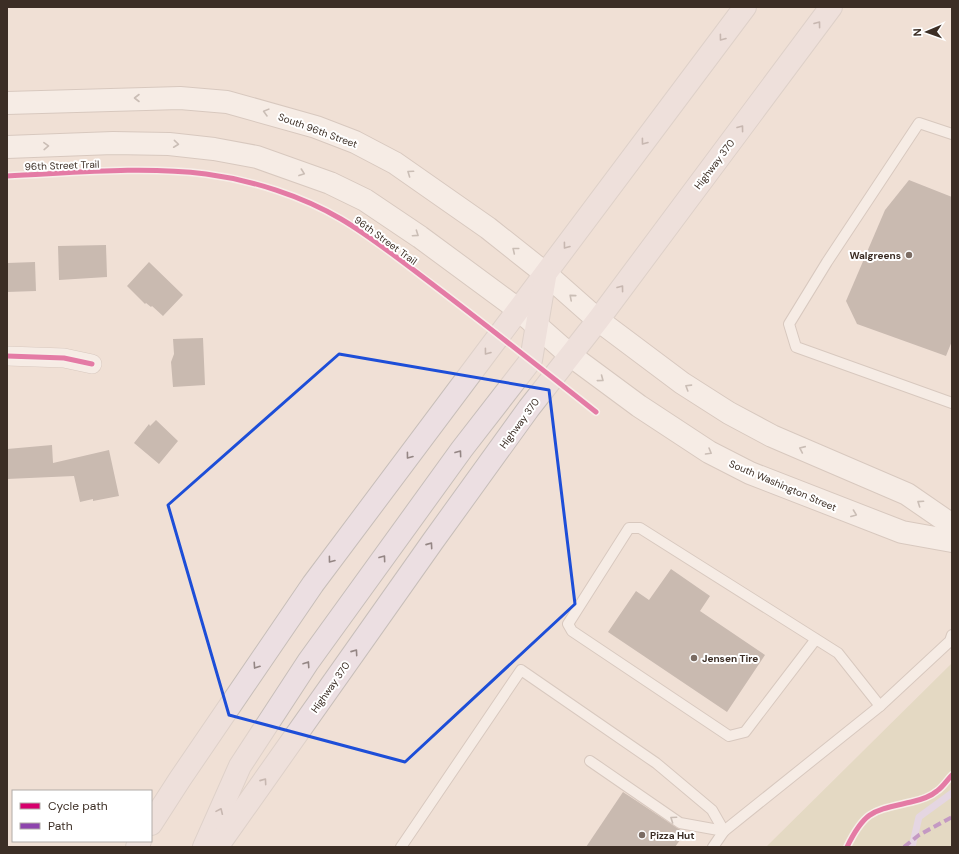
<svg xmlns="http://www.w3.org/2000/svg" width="959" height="854" viewBox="0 0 959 854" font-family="'DM Sans',sans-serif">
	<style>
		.green { fill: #d5d1ad }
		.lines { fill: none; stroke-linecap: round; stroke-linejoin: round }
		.stream { stroke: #d7caf2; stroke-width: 7 }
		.building { fill: #998c84 }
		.service-casing { stroke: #baaca3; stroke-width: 12 }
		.minor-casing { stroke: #baaca3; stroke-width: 20 }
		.secondary-casing { stroke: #baaca3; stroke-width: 24 }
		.trunk-casing { stroke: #c7beb9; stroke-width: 24 }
		.service { stroke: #fdfaf9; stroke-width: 10 }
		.minor { stroke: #fdfaf9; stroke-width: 19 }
		.secondary { stroke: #fdfaf9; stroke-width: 22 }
		.trunk { stroke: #ecdfe2; stroke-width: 22 }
		.quiet { stroke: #8e44ad; stroke-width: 4; stroke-dasharray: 8 4; stroke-linecap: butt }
		.cycleway-casing { stroke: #fff; stroke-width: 8 }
		.cycleway { stroke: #d6006c; stroke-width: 5 }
		.oneway { stroke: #948684 }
		.oneway2 { stroke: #9c948f }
		.marked { fill: none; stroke: #1d4ed8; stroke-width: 3; stroke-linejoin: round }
		.poi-dot { fill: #7b6c63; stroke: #fff; stroke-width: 1.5 }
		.labels { text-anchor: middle; stroke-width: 4; stroke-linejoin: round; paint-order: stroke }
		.street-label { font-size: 10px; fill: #3c2e25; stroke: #fff }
		.poi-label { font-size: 10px; font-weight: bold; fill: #3c2e25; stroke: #fff; text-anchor: start }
	</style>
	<rect width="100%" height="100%" fill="#f0e0d6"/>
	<polygon class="green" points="952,663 952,847 766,847"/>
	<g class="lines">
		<polyline class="stream" points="912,847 919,817 952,793"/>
	</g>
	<g class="building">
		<polygon points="909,180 952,197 952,341 946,356 857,324 846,301 885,210"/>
		<polygon points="106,245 107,277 59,280 58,246"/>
		<polygon points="35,262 36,291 7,292 7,263"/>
		<polygon points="149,262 183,295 163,316 152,306 151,307 146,303 145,304 127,286"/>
		<polygon points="203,338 205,385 173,387 171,362 174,354 173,339"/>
		<polygon points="156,420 178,441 159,464 134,443 149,424 150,426"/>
		<polygon points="52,445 53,463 109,450 119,496 93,501 93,499 80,502 74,476 7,479 7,449"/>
		<polygon points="671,569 710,596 700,611 765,655 727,712 608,632 636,591 649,600"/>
		<polygon points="623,792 685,833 675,847 586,847"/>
	</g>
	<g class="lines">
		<defs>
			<g id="service">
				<polyline points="952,134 919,123 827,262 789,324 796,347 952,403"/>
				<polyline points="816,639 745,732 729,736 572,631 568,624 629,528 640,528 838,653 880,706"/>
				<polyline points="590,761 680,823 724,831"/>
				<polyline points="401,847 521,670 656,763 712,810 724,831"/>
				<polyline points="713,847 724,831 880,706 950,641 952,635"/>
			</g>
			<polyline id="minor" points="7,356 64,358 92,364"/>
			<g id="secondary">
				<polyline points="7,103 180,98 227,102 316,127 355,142 395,163 488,228 546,274 598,320 682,383 729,413 772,436 907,494 952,525"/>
				<polyline points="7,147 113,143 169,144 214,149 257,157 330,183 365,200 420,237 519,310 570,355 639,406 709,452 750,473 902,532 952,541"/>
			</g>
			<g id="trunk">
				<polyline points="151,824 180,779 313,584 745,7"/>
				<polyline points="137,847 140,841"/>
				<polyline points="204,847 240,766 308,662 462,449 531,360 545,277"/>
				<polyline points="217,847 433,541 529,408 598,320 831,7"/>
			</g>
		</defs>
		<use href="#service" class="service-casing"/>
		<use href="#minor" class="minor-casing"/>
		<use href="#secondary" class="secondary-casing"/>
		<use href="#trunk" class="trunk-casing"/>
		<use href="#service" class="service"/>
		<use href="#minor" class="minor"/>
		<use href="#secondary" class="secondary"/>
		<use href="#trunk" class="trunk"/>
		<polyline class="quiet" points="904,847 919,835 952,817"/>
		<defs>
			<g id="cycleway">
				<path d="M7,176c66,-3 134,-10 199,-2 46,6 96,22 135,45 34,20 64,45 95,68 54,41 107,83 160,125"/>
				<polyline points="7,356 64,358 92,364"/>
				<path d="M847,847c18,-37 26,-36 64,-45 9,-2 19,-5 26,-11 6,-4 10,-11 15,-16"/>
			</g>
		</defs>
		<use href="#cycleway" class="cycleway-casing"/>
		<use href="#cycleway" class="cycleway"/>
	</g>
	<defs><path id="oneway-chevron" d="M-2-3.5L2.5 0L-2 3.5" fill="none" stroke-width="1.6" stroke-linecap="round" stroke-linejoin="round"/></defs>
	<g class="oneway">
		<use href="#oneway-chevron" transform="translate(818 24) rotate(-53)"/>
		<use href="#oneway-chevron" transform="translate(722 38) rotate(127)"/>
		<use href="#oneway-chevron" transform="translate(741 128) rotate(-53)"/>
		<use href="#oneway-chevron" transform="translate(644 142) rotate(127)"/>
		<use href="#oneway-chevron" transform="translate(566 246) rotate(127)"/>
		<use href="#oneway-chevron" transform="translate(621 288) rotate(-53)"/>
		<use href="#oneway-chevron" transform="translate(487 352) rotate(127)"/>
		<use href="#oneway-chevron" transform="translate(459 453) rotate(-54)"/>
		<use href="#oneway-chevron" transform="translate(409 456) rotate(127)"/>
		<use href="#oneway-chevron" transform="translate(430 545) rotate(-55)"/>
		<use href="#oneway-chevron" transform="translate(383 558) rotate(-54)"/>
		<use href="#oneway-chevron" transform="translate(331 560) rotate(127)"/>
		<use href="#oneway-chevron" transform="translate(355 652) rotate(-55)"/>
		<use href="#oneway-chevron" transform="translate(307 664) rotate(-56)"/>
		<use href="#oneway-chevron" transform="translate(256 666) rotate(124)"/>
		<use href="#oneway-chevron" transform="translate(264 781) rotate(-55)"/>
		<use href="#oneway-chevron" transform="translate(220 811) rotate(-66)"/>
	</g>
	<g class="oneway2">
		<use href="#oneway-chevron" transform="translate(137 98) rotate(180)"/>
		<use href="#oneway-chevron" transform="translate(266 112) rotate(-165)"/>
		<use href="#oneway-chevron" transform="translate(176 144) rotate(6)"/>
		<use href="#oneway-chevron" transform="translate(46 146) rotate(-2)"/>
		<use href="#oneway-chevron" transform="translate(302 173) rotate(20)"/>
		<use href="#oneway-chevron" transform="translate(410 173) rotate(-145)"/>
		<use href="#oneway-chevron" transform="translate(416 234) rotate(34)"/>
		<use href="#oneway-chevron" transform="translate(515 250) rotate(-141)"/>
		<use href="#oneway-chevron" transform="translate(572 297) rotate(-139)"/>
		<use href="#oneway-chevron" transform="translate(601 379) rotate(37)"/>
		<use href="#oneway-chevron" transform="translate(688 387) rotate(-148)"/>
		<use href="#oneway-chevron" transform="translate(802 449) rotate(-156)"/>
		<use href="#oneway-chevron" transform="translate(709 452) rotate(30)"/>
		<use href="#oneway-chevron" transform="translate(920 503) rotate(-146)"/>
		<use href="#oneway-chevron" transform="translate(854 514) rotate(21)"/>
		<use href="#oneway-chevron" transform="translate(673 819) rotate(-145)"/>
	</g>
	<path d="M0 0H959V854H0ZM339,354l210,36 26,214 -170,158 -176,-47 -61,-210z" fill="#f0e0d6" fill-opacity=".55" fill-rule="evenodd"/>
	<path class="marked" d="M339,354l210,36 26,214 -170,158 -176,-47 -61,-210z"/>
	<g class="poi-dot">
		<circle cx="909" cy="255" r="4"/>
		<circle cx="694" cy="658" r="4"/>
		<circle cx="642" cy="835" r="4"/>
	</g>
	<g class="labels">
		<g class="street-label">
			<text transform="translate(318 130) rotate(20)" y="4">South 96th Street</text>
			<text transform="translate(714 164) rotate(-53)" y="4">Highway 370</text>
			<text transform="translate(62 165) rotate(-2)" y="4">96th Street Trail</text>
			<text transform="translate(386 240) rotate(36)" y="4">96th Street Trail</text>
			<text transform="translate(519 423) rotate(-54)" y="4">Highway 370</text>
			<text transform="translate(783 485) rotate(23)" y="4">South Washington Street</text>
			<text transform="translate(330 687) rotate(-55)" y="4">Highway 370</text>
		</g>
		<g class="poi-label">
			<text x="901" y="259" text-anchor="end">Walgreens</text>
			<text x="702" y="662">Jensen Tire</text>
			<text x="650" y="839">Pizza Hut</text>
		</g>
	</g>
	<rect width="959" height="854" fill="none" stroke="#3c2e25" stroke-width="16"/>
	<rect x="12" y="790" width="140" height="52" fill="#ffffff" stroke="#b1aba8"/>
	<rect x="20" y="803" width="20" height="6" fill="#d6006c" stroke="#b1aba8"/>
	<text x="48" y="810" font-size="12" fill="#3c2e25">Cycle path</text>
	<rect x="20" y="823" width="20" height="6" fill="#8e44ad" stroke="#b1aba8"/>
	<text x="48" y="830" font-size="12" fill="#3c2e25">Path</text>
	<g transform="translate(927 32) rotate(268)" stroke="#ffffff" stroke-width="3" paint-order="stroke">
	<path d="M0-3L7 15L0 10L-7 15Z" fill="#3c2e25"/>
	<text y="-6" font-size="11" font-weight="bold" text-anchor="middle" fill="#3c2e25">N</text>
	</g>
</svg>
